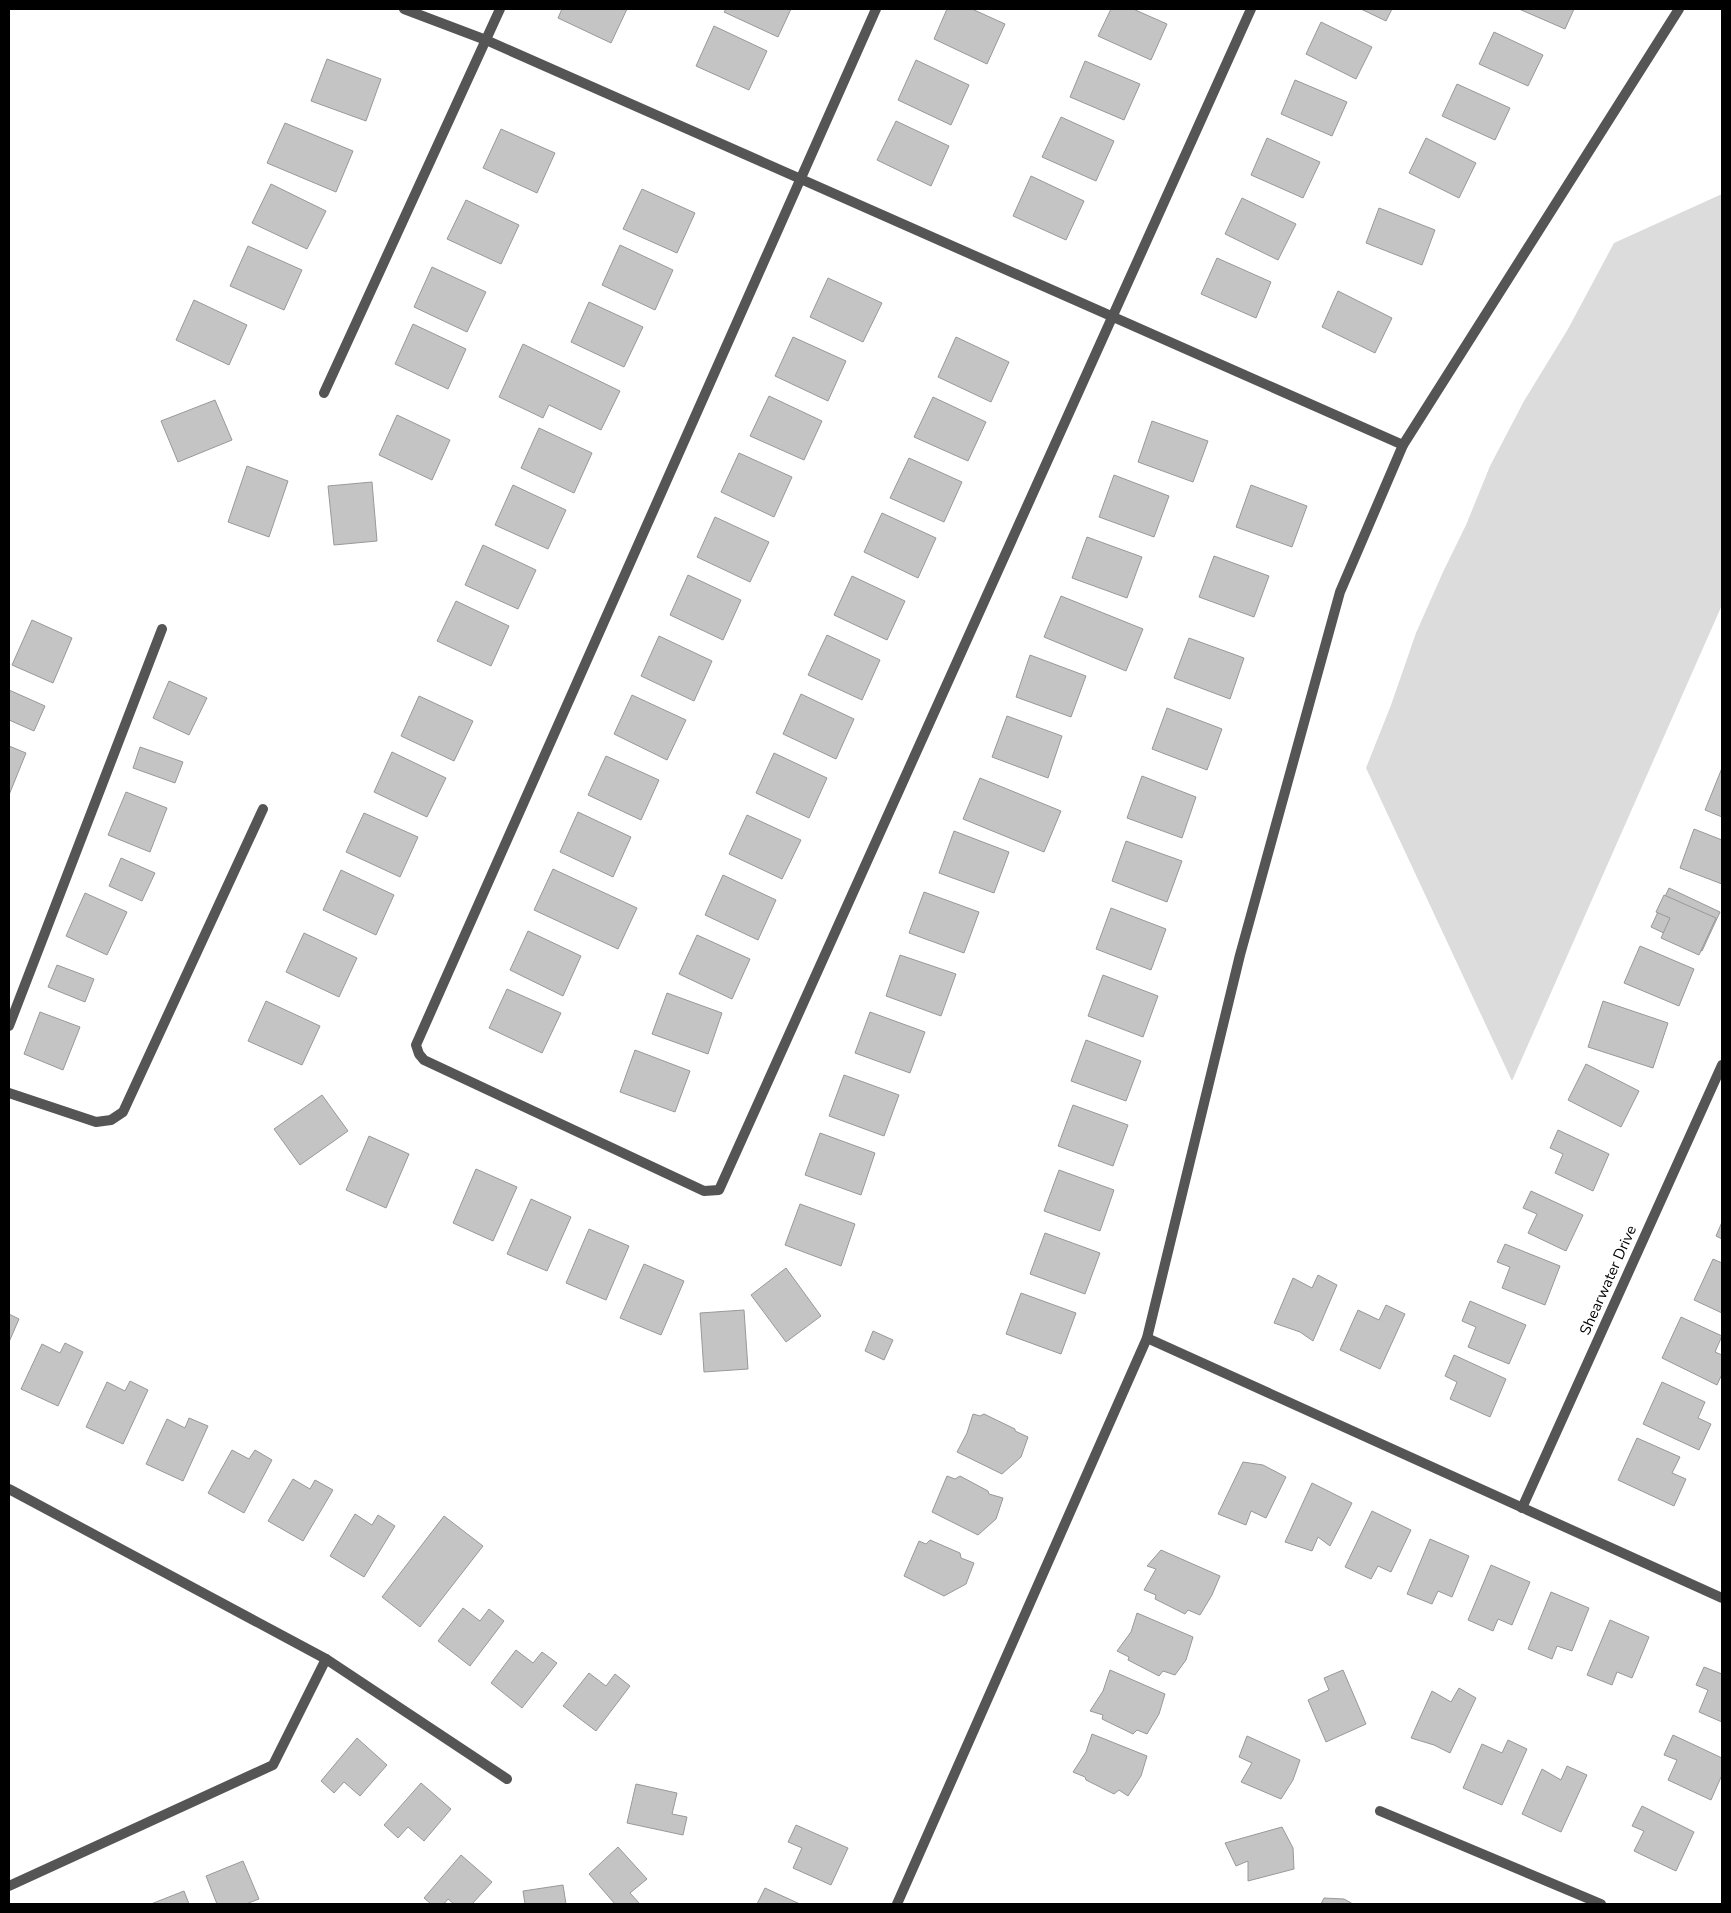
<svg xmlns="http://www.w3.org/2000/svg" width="1731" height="1913" viewBox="0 0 1731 1913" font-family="'Nunito Sans',sans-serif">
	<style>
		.green { fill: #dcdcdc }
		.building { fill: #c4c4c4; stroke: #999 }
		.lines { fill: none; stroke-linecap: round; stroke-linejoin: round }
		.minor { stroke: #555; stroke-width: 10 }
		.labels { text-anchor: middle; stroke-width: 5; stroke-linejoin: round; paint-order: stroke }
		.street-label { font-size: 15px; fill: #000; stroke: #fff }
	</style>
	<rect width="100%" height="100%" fill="#fff"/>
	<polygon class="green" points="1722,194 1722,605 1512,1081 1366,768 1391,705 1416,633 1443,572 1466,525 1490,466 1524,401 1568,329 1614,243"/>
	<g class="building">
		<polygon points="562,9 627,9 611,43 558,18"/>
		<polygon points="726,9 791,9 778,37 724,12"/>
		<polygon points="947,9 972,9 1005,24 987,64 934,39"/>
		<polygon points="1111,9 1133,9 1167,24 1151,60 1098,36"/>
		<polygon points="1361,9 1392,9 1386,21"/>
		<polygon points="1519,9 1574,9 1565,29"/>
		<polygon points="1321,22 1372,47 1356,79 1306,54"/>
		<polygon points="714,26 767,51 749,90 696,66"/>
		<polygon points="1494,32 1543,55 1528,86 1479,64"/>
		<polygon points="327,59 381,79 366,121 311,101"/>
		<polygon points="916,60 969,85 951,125 898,100"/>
		<polygon points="1085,61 1140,84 1124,120 1070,97"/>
		<polygon points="1295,80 1347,102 1332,136 1281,114"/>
		<polygon points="1457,84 1510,108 1495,140 1442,116"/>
		<polygon points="1061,117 1114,141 1096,181 1042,157"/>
		<polygon points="896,121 949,146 931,186 877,160"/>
		<polygon points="285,123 353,151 336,192 267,163"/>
		<polygon points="501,129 555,153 537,193 483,168"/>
		<polygon points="1267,138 1320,162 1303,198 1251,175"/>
		<polygon points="1426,138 1476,163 1459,198 1409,173"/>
		<polygon points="1031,176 1084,201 1066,240 1013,216"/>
		<polygon points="271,184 326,211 307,249 252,223"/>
		<polygon points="642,189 695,213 677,253 623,229"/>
		<polygon points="1242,198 1296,224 1278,260 1225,234"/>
		<polygon points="466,200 519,225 501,264 447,239"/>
		<polygon points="1379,208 1435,230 1422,265 1366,243"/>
		<polygon points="620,245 673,270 655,310 602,285"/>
		<polygon points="248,246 302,270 284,310 230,286"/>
		<polygon points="1217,258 1271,282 1256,318 1201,294"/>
		<polygon points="432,267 486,292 467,332 414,307"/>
		<polygon points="828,278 882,303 863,342 810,317"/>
		<polygon points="1338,291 1392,318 1375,353 1322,327"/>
		<polygon points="194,300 247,325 229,365 176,340"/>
		<polygon points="589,302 643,327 624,367 571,342"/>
		<polygon points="413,324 466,349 448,389 395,364"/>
		<polygon points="793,337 846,361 828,401 775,376"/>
		<polygon points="956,337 1009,362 991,402 938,377"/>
		<polygon points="523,344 620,391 601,430 549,405 543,418 499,397"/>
		<polygon points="769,396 822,421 804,460 750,436"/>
		<polygon points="933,397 986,422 968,461 914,437"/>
		<polygon points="215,400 232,440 178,462 161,421"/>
		<polygon points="397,415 450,440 432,480 379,455"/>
		<polygon points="1152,421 1208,441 1193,482 1138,462"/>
		<polygon points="539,428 592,453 574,493 521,468"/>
		<polygon points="739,453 792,477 774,517 721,492"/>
		<polygon points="909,458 962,482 944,522 890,498"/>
		<polygon points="247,466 288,481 269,537 228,522"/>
		<polygon points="1114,475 1169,496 1154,537 1099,517"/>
		<polygon points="372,482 377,541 334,545 328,486"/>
		<polygon points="513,485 566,510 548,549 495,525"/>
		<polygon points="1251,485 1307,506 1292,547 1236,527"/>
		<polygon points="882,513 936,538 918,578 864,552"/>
		<polygon points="715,517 769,542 750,582 697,557"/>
		<polygon points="1087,537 1142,557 1127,598 1072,578"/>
		<polygon points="483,545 536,570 518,609 465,585"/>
		<polygon points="1214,556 1269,576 1254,617 1199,597"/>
		<polygon points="688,575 741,600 723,640 670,615"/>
		<polygon points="852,576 905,601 887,640 834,615"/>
		<polygon points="1061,596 1143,629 1126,671 1044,637"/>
		<polygon points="456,601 509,626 491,666 437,641"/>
		<polygon points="32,620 72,638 53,683 12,665"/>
		<polygon points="827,635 880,660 862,700 808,675"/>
		<polygon points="659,636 712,661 694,701 641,676"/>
		<polygon points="1189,638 1244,658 1230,699 1174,678"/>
		<polygon points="1030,655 1086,676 1071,717 1016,697"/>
		<polygon points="169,681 207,698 189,735 153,718"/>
		<polygon points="9,690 45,706 34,731 9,720"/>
		<polygon points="801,694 854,719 836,759 783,734"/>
		<polygon points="632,695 686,720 667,760 614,734"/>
		<polygon points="419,696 473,721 454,761 401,736"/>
		<polygon points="1167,708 1222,729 1207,770 1152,749"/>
		<polygon points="1007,716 1062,736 1048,778 992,757"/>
		<polygon points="9,746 26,753 9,795"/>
		<polygon points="140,747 183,762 175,783 133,768"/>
		<polygon points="392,752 446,778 427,817 374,792"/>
		<polygon points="774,753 827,778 809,818 756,793"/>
		<polygon points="606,756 659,780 641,820 588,795"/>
		<polygon points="1722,768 1722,817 1705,810"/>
		<polygon points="1142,776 1196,797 1182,838 1127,818"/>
		<polygon points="980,778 1061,811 1044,852 963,819"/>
		<polygon points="126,792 167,808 150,852 108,835"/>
		<polygon points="578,812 631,837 613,877 560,852"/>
		<polygon points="364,813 418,837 400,877 346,852"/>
		<polygon points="747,815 801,840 782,879 729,854"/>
		<polygon points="1694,829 1722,840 1722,884 1680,868"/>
		<polygon points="954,831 1009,852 994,893 939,873"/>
		<polygon points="1126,841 1182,861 1167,902 1112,881"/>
		<polygon points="121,858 155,873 142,901 109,886"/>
		<polygon points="553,869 637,908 618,949 534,910"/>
		<polygon points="341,870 394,895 376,935 323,910"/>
		<polygon points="723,875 776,900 758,940 705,915"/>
		<polygon points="1669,888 1720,912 1702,951 1651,927"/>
		<polygon points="924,892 979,912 964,953 909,933"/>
		<polygon points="85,893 127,912 107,955 66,936"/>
		<polygon points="1664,895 1716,918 1699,955 1661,938 1670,918 1656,912"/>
		<polygon points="1111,908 1166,929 1151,970 1096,949"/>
		<polygon points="528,931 581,956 563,996 510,970"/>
		<polygon points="304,933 357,958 339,997 286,972"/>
		<polygon points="697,935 750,959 732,999 679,974"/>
		<polygon points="1640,946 1694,969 1679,1006 1624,983"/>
		<polygon points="900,955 956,974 941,1016 886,996"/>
		<polygon points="57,965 94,979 85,1002 48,987"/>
		<polygon points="1103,975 1158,996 1143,1037 1088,1016"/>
		<polygon points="507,989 561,1013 542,1053 489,1028"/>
		<polygon points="667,993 722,1013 708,1054 652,1034"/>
		<polygon points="266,1001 320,1026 302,1065 248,1041"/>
		<polygon points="1603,1001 1668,1023 1653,1068 1588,1047"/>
		<polygon points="40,1012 80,1027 63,1070 24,1054"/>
		<polygon points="870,1012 925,1032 910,1073 855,1053"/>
		<polygon points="1086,1040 1141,1061 1126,1101 1071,1081"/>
		<polygon points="635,1050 690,1071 675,1112 620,1092"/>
		<polygon points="1586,1064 1639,1091 1621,1127 1568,1100"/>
		<polygon points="844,1075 899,1095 884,1136 829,1116"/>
		<polygon points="322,1095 348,1131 300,1165 274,1129"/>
		<polygon points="1073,1105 1128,1125 1113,1166 1058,1146"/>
		<polygon points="1558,1130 1609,1154 1593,1191 1555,1173 1563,1154 1550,1148"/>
		<polygon points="820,1133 875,1153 861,1195 805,1175"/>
		<polygon points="369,1136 409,1154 386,1208 346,1190"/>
		<polygon points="476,1169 517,1187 493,1241 453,1223"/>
		<polygon points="1059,1170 1114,1190 1100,1231 1044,1211"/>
		<polygon points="1531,1191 1583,1215 1566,1251 1528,1233 1537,1214 1523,1208"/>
		<polygon points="531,1199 571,1217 547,1271 507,1254"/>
		<polygon points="800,1204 855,1224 841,1266 785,1245"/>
		<polygon points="1722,1222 1722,1239 1716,1236"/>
		<polygon points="589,1229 629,1246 606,1300 566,1283"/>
		<polygon points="1045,1233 1100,1253 1085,1294 1030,1274"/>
		<polygon points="1505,1244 1560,1266 1545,1305 1502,1288 1510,1267 1497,1262"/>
		<polygon points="1713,1259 1722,1263 1722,1313 1694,1300"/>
		<polygon points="644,1264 684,1281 661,1335 620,1318"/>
		<polygon points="786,1268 821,1316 786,1342 751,1295"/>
		<polygon points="1318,1275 1337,1285 1313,1341 1300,1332 1274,1323 1293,1278 1312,1288"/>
		<polygon points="1021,1293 1076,1313 1061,1354 1006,1334"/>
		<polygon points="1470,1301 1526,1325 1509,1364 1468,1347 1476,1327 1462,1321"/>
		<polygon points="1386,1305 1405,1314 1380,1369 1340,1350 1358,1310 1379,1320"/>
		<polygon points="744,1310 748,1369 704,1372 700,1313"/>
		<polygon points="9,1314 19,1319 9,1342"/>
		<polygon points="1681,1317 1722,1336 1715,1352 1722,1355 1722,1374 1717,1385 1662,1358"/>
		<polygon points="873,1331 893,1340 884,1360 865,1351"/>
		<polygon points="65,1343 83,1352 58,1406 21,1389 42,1344 60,1353"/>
		<polygon points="1454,1355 1506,1379 1490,1417 1450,1399 1457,1382 1445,1376"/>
		<polygon points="130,1381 148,1390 123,1444 86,1427 107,1382 125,1391"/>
		<polygon points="1662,1382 1705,1402 1698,1418 1711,1424 1699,1450 1643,1424"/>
		<polygon points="973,1414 980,1416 984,1414 1015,1429 1015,1431 1028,1437 1021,1457 1002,1474 957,1452 967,1433"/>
		<polygon points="189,1418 208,1426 183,1481 146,1464 167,1419 185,1428"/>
		<polygon points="1637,1438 1680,1457 1672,1473 1686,1479 1674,1506 1618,1480"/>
		<polygon points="232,1450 249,1459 255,1450 272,1460 244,1513 208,1493"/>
		<polygon points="1243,1462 1263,1465 1286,1477 1266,1518 1251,1511 1246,1525 1218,1514"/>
		<polygon points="947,1476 955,1479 960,1476 988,1491 989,1494 1003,1498 996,1519 978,1535 932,1512"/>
		<polygon points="293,1479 310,1489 315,1480 333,1490 303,1541 268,1521"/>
		<polygon points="1312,1483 1352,1503 1330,1546 1318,1537 1312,1551 1285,1542"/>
		<polygon points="1372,1511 1411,1530 1391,1572 1378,1566 1371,1579 1345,1567"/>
		<polygon points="355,1514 372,1525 378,1515 395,1526 364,1577 330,1556"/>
		<polygon points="444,1516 483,1546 420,1627 382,1597"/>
		<polygon points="1430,1539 1469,1556 1452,1597 1438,1591 1432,1604 1407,1594"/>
		<polygon points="930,1540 960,1553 961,1558 974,1563 966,1584 944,1596 904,1576 919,1541 926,1544"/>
		<polygon points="1161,1550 1220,1576 1212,1595 1200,1615 1188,1610 1185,1614 1155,1599 1156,1595 1144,1590 1156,1569 1147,1566"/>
		<polygon points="1491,1565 1530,1582 1512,1625 1498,1619 1493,1631 1468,1620"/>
		<polygon points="1551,1592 1589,1608 1572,1651 1557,1646 1552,1659 1528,1649"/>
		<polygon points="463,1608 480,1621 489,1609 504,1621 470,1666 438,1641"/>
		<polygon points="1137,1613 1193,1637 1186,1660 1175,1675 1163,1671 1159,1676 1128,1660 1129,1657 1117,1651 1131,1632"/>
		<polygon points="1610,1620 1649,1637 1632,1678 1617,1672 1612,1685 1587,1675"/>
		<polygon points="516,1650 533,1663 542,1652 557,1663 522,1708 491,1683"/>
		<polygon points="1704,1667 1722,1674 1722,1722 1699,1712 1708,1690 1696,1685"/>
		<polygon points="1110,1670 1165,1694 1159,1714 1147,1734 1137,1730 1133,1734 1102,1719 1103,1715 1090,1711 1103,1691"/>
		<polygon points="1343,1670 1366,1724 1326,1742 1308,1700 1329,1690 1324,1678"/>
		<polygon points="589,1673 606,1686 615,1674 630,1686 596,1731 563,1706"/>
		<polygon points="1459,1688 1476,1698 1450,1753 1434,1745 1411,1738 1432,1691 1451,1702"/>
		<polygon points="1092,1734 1147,1756 1141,1776 1128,1796 1119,1790 1114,1794 1086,1780 1085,1777 1073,1772 1086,1752"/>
		<polygon points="1673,1735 1722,1758 1722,1775 1711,1800 1668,1780 1677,1760 1664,1755"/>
		<polygon points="1247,1736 1300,1760 1293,1780 1281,1799 1241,1782 1252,1763 1239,1757"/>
		<polygon points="357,1738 387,1765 360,1796 344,1782 334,1793 321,1781"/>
		<polygon points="1508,1740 1527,1749 1502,1805 1463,1788 1482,1744 1502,1753"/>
		<polygon points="1567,1766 1587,1775 1561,1832 1522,1814 1542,1769 1561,1780"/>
		<polygon points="421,1783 451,1809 424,1841 408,1827 398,1838 384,1825"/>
		<polygon points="636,1784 677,1793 672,1814 687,1817 683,1835 627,1823"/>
		<polygon points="1642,1806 1694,1832 1676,1871 1634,1851 1644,1831 1632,1826"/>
		<polygon points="796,1825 848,1848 831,1885 793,1868 802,1848 788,1842"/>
		<polygon points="1282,1827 1293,1848 1294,1869 1248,1881 1248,1861 1236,1866 1225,1843"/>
		<polygon points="618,1847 647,1879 630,1893 640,1904 615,1904 589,1874"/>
		<polygon points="461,1855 492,1882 472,1904 454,1904 448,1899 444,1904 431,1904 424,1898"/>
		<polygon points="243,1861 259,1899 246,1904 217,1904 206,1876"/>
		<polygon points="563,1885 566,1904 525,1904 523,1891"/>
		<polygon points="765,1888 778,1894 800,1904 757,1904"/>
		<polygon points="184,1891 189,1904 151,1904"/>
		<polygon points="1324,1898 1344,1899 1353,1904 1321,1904"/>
	</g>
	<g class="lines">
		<g class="minor">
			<polyline points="404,9 486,40 1403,445"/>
			<polyline points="876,9 416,1045 419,1054 424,1060 704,1191 719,1190 1251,9"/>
			<polyline points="324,393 500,9"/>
			<polyline points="9,1026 162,629"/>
			<polyline points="9,1093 96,1122 111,1120 123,1112 263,809"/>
			<polyline points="1147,1338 1722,1598"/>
			<polyline points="9,1489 326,1659 273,1765 9,1886"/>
			<polyline points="1522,1508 1722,1065"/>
			<polyline points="326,1659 507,1779"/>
			<polyline points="1380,1811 1601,1904"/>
			<polyline points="897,1904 1147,1338 1240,955 1340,592 1403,445 1679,9"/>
		</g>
	</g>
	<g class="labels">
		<g class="street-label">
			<text transform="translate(1608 1280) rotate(-66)" y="5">Shearwater Drive</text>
		</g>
	</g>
	<rect width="1731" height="1913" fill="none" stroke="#000000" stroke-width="20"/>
</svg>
